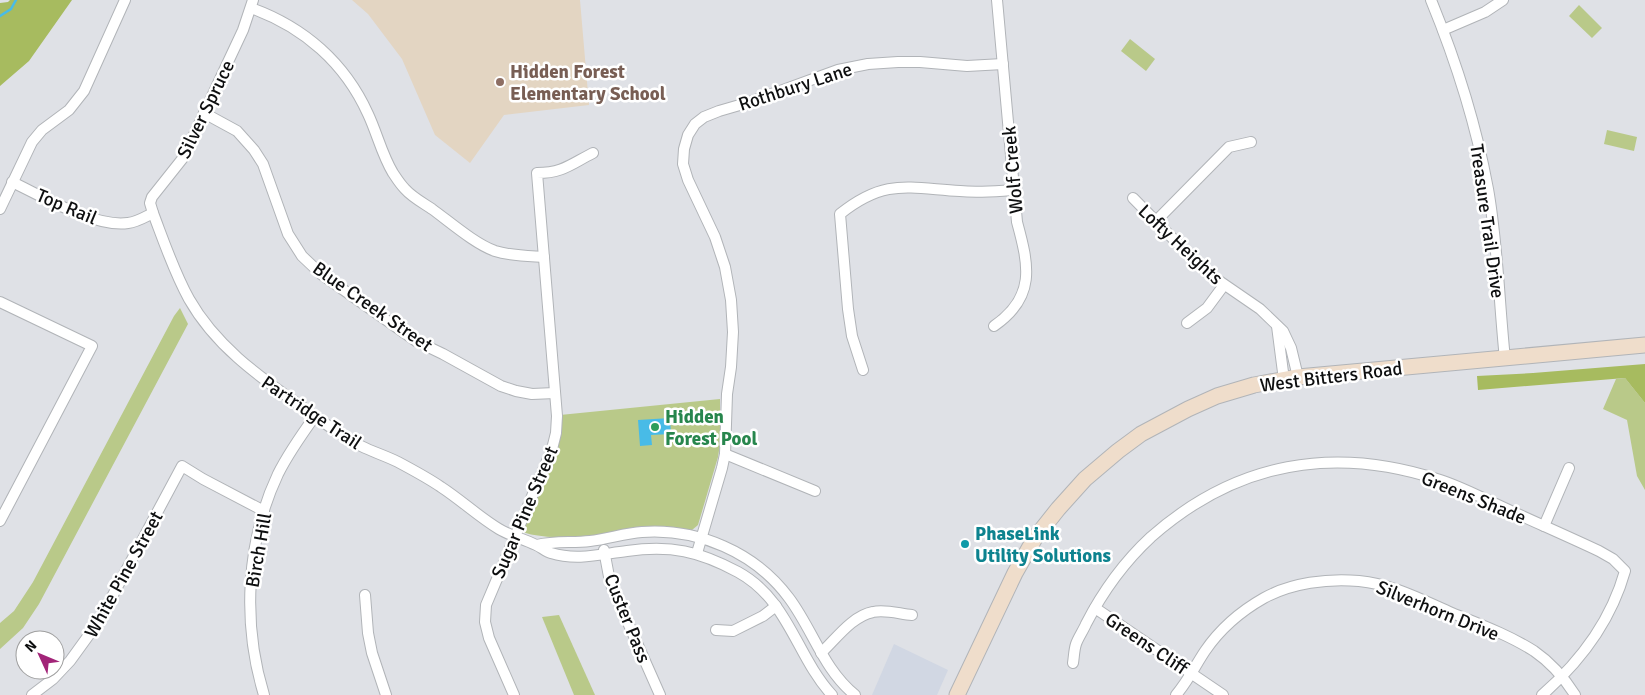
<svg xmlns="http://www.w3.org/2000/svg" width="1645" height="695" viewBox="0 0 1645 695" font-family="Signika,sans-serif">
	<style>
		.built { fill: #d1d7e3 }
		.education { fill: #e3d5c2 }
		.green { fill: #b9c989 }
		.forest { fill: #a7bb5f }
		.water { fill: #48bbe7 }
		.lines { fill: none; stroke-linecap: round; stroke-linejoin: round }
		.stream { stroke: #48bbe7; stroke-width: 2.5 }
		.street-casing { stroke: #b1b4b8; stroke-width: 12 }
		.secondary-casing { stroke: #b1b4b8; stroke-width: 17 }
		.street { stroke: #fff; stroke-width: 10 }
		.secondary { stroke: #efddcb; stroke-width: 15 }
		.education-dot { fill: #8d6e63; stroke: #fff; stroke-width: 2 }
		.leisure-dot { fill: #2e9e5b; stroke: #fff; stroke-width: 2 }
		.culture-dot { fill: #0f9aa8; stroke: #fff; stroke-width: 2 }
		.labels { text-anchor: middle; stroke-width: 5; stroke-linejoin: round; paint-order: stroke }
		.education-label { font-size: 19px; font-weight: bold; fill: #785e54; stroke: #fff; text-anchor: start }
		.street-label { font-size: 19px; fill: #0e0f10; stroke: #fff }
		.leisure-label { font-size: 19px; font-weight: bold; fill: #27864d; stroke: #fff; text-anchor: start }
		.culture-label { font-size: 19px; font-weight: bold; fill: #0d838f; stroke: #fff; text-anchor: start }
	</style>
	<rect width="100%" height="100%" fill="#dfe1e6"/>
	<polygon class="built" points="894,644 948,670 937,695 872,695"/>
	<polygon class="education" points="352,0 580,0 589,105 504,115 470,163 435,135 402,59 368,14"/>
	<g class="green">
		<polygon points="1579,5 1602,28 1592,38 1569,16"/>
		<polygon points="1130,39 1155,59 1146,71 1121,51"/>
		<polygon points="1607,130 1637,137 1634,151 1604,144"/>
		<polygon points="180,308 188,324 39,604 23,628 0,649 0,623 14,611 33,582 174,316"/>
		<polygon points="1625,378 1645,403 1645,490 1637,476 1627,420 1603,409 1616,379"/>
		<path d="M720,399v45l-2,13 -20,68 -6,5c-18,-2 -36,-6 -54,-3 -13,1 -25,6 -38,8 -17,3 -61,4 -77,-3l-1,-2 38,-115z"/>
		<polygon points="559,615 595,695 574,695 542,617"/>
	</g>
	<g class="forest">
		<polygon points="10,0 72,0 29,61 0,86 0,3 8,2"/>
		<polygon points="1645,364 1645,403 1625,378 1478,390 1477,376 1533,373"/>
	</g>
	<polygon class="water" points="670,418 671,434 651,435 652,445 640,446 638,420"/>
	<g class="lines">
		<polyline class="stream" points="0,16 11,9 16,0"/>
		<defs>
			<g id="street">
				<path d="M253,0l-10,30 -60,128 -31,39 -2,6 3,10c11,29 21,59 36,86 26,46 68,76 109,105 20,14 41,31 63,42 12,6 25,10 37,16 15,8 30,16 43,25 20,13 38,30 58,42 12,7 25,10 37,16 5,2 10,7 15,8 26,8 50,1 76,-2 44,-6 72,0 111,21 51,28 58,84 94,123"/>
				<path d="M1431,0c25,61 45,124 57,189 10,56 11,114 17,170"/>
				<path d="M251,8c53,19 94,55 117,106 9,19 14,41 25,59 4,6 7,11 12,16 7,8 18,14 27,20 18,13 43,35 63,42 16,5 33,5 49,6"/>
				<polyline points="1443,30 1485,12 1503,0"/>
				<polyline points="204,113 237,131 254,150 263,164 288,234 302,256 321,274 416,341 443,354 501,386 516,391 532,394 555,393"/>
				<path d="M12,182c30,14 83,46 116,41 9,-1 17,-6 25,-10"/>
				<polyline points="1133,198 1200,266 1212,276 1260,309 1283,331 1291,348 1298,377"/>
				<polyline points="0,209 32,142 42,130 69,110 84,91 125,0"/>
				<polyline points="1156,221 1229,147 1251,142"/>
				<polyline points="0,302 92,346 0,521"/>
				<polyline points="1187,323 1207,308 1224,285"/>
				<path d="M994,326c42,-29 35,-60 23,-104l-20,-222"/>
				<polyline points="1277,326 1284,380"/>
				<path d="M863,370l-11,-34 -4,-27 -8,-95c45,-36 68,-26 120,-23 18,2 36,0 54,-1"/>
				<polyline points="725,454 815,491"/>
				<polyline points="1544,526 1569,468"/>
				<path d="M537,545c18,-4 35,-2 53,-4 18,-2 35,-8 52,-9 56,-4 113,20 147,66 24,32 34,71 66,97"/>
				<polyline points="604,550 610,582 660,695"/>
				<polyline points="697,553 722,468 725,454 727,394 731,367 733,332 731,300 725,267 715,237 688,180 683,164 684,149 688,135 695,124 704,117 719,111 750,102 838,70 868,64 898,62 920,62 967,66 1003,64"/>
				<polyline points="365,595 368,633 372,653 386,695"/>
				<polyline points="1095,608 1223,695"/>
				<polyline points="716,630 733,631 763,616 776,606"/>
				<path d="M821,653c15,-14 31,-37 52,-41 12,-3 27,2 39,3"/>
				<path d="M1073,663c1,-6 1,-13 3,-19 2,-6 7,-13 10,-20 17,-33 38,-62 65,-87 85,-75 183,-92 289,-57 19,6 38,16 56,24 34,16 69,31 103,47l14,8 12,12c-14,50 -44,90 -83,124"/>
				<polyline points="32,695 53,679 70,661 99,621 182,466 203,479 264,511"/>
				<path d="M264,695c-22,-72 -18,-153 14,-221 10,-20 24,-40 37,-58"/>
				<path d="M514,695l-25,-57 -4,-16 1,-17 66,-156 4,-16 1,-17 -20,-243c26,0 34,-9 56,-20"/>
				<path d="M1176,695c12,-14 19,-29 29,-44 15,-22 36,-40 59,-53 27,-15 64,-20 95,-17 33,3 63,19 93,32 27,11 57,22 82,38 16,11 31,28 41,44"/>
			</g>
			<polyline id="secondary" points="957,695 1015,573 1035,538 1058,509 1085,479 1118,451 1141,434 1188,409 1217,396 1254,385 1298,377 1645,345"/>
		</defs>
		<use href="#street" class="street-casing"/>
		<use href="#secondary" class="secondary-casing"/>
		<use href="#street" class="street"/>
		<use href="#secondary" class="secondary"/>
	</g>
	<circle class="education-dot" cx="500" cy="82" r="5"/>
	<circle class="leisure-dot" cx="655" cy="427" r="5"/>
	<circle class="culture-dot" cx="965" cy="544" r="5"/>
	<g class="labels">
		<g class="education-label">
			<text x="510" y="78">Hidden Forest<tspan x="510" dy="22">Elementary School</tspan></text>
		</g>
		<g class="street-label">
			<text transform="translate(795 86) rotate(-18)" y="7">Rothbury Lane</text>
			<text transform="translate(205 109) rotate(-64)" y="7">Silver Spruce</text>
			<text transform="translate(1012 170) rotate(-95)" y="7">Wolf Creek</text>
			<text transform="translate(67 206) rotate(23)" y="7">Top Rail</text>
			<text transform="translate(1488 221) rotate(82)" y="7">Treasure Trail Drive</text>
			<text transform="translate(1181 244) rotate(43)" y="7">Lofty Heights</text>
			<text transform="translate(373 306) rotate(35)" y="7">Blue Creek Street</text>
			<text transform="translate(1331 376) rotate(-7)" y="7">West Bitters Road</text>
			<text transform="translate(312 412) rotate(34)" y="7">Partridge Trail</text>
			<text transform="translate(1474 497) rotate(22)" y="7">Greens Shade</text>
			<text transform="translate(524 512) rotate(-67)" y="7">Sugar Pine Street</text>
			<text transform="translate(258 550) rotate(-80)" y="7">Birch Hill</text>
			<text transform="translate(123 574) rotate(-61)" y="7">White Pine Street</text>
			<text transform="translate(1438 610) rotate(22)" y="7">Silverhorn Drive</text>
			<text transform="translate(628 618) rotate(68)" y="7">Custer Pass</text>
			<text transform="translate(1147 643) rotate(34)" y="7">Greens Cliff</text>
		</g>
		<g class="leisure-label">
			<text x="665" y="423">Hidden<tspan x="665" dy="22">Forest Pool</tspan></text>
		</g>
		<g class="culture-label">
			<text x="975" y="540">PhaseLink<tspan x="975" dy="22">Utility Solutions</tspan></text>
		</g>
	</g>
	<g transform="translate(40 655) rotate(314)"><circle r="24" fill="#ffffff" stroke="#9f9f9f"/>
	<path d="M0-4L9 19L0 12L-9 19Z" fill="#a22478"/>
	<text y="-8" font-size="14" font-weight="bold" text-anchor="middle" fill="#0e0f10">N</text>
	</g>
</svg>
